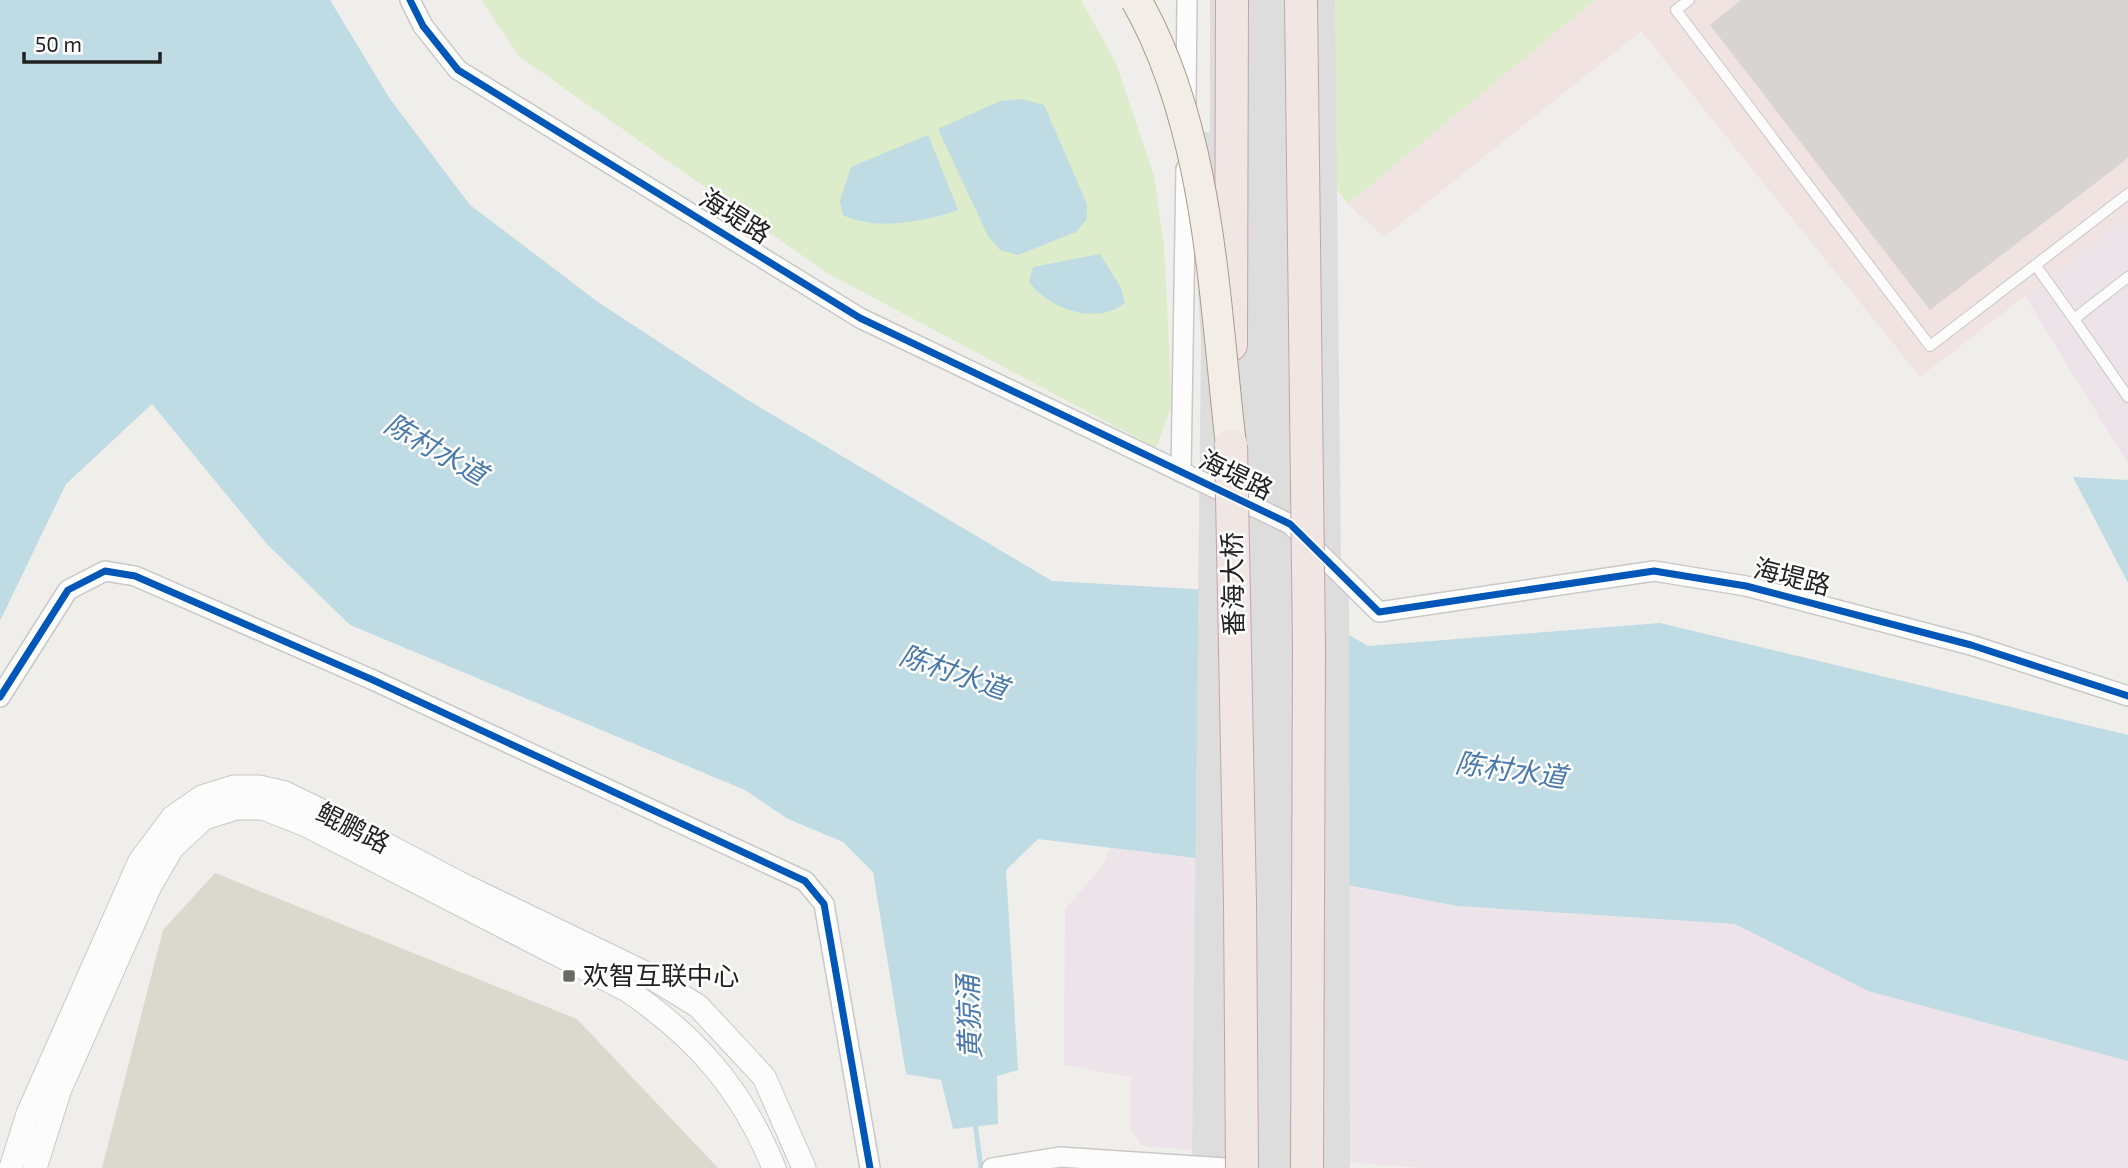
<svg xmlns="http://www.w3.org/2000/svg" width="2128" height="1168" viewBox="0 0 2128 1168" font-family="'Exo 2','Noto Sans SC',sans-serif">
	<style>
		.commercial { fill: #f1e3e1 }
		.industrial { fill: #ede4e9 }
		.construction { fill: #d9d9cd }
		.grass { fill: #ddeccb }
		.water { fill: #bfdbe3 }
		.pier { fill: #dedddd }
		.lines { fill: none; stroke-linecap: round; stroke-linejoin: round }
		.stream { stroke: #bfdbe3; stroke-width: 5 }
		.building { fill: #d7d4d2 }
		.service-casing { stroke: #c9c8c7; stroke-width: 12 }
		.minor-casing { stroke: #c9c8c7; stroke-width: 22 }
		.tertiary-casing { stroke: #c9c8c7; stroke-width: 25 }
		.trunk-casing { stroke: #c5a2ac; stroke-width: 34 }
		.service { stroke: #fdfcfc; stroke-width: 10 }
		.minor { stroke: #fdfcfc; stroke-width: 19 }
		.tertiary { stroke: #fdfcfc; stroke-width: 23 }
		.trunk { stroke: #f0e6e4; stroke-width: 32 }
		.primary-bridge-casing { stroke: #a79c86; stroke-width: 32; stroke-linecap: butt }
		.trunk-bridge-casing { stroke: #c5a2ac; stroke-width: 34; stroke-linecap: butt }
		.primary-bridge { stroke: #f3ede7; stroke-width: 30 }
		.trunk-bridge { stroke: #f0e6e4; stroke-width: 32 }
		.cycleway-casing { stroke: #fff; stroke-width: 11 }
		.cycleway { stroke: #0057b8; stroke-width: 7 }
		.poi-dot { fill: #6a6968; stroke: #fff; stroke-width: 2.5 }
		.labels { text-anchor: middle; stroke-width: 5; stroke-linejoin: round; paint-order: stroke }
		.street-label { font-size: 26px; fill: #222; stroke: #fff }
		.poi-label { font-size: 26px; fill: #222; stroke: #fff; text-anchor: start }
		.water-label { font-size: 28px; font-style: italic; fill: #4a7aab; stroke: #fff }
	</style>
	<rect width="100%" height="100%" fill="#f0eeeb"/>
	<polygon class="commercial" points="1335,0 2128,0 2128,217 1920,377 1641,31 1384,237 1348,204 1335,186"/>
	<g class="industrial">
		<polygon points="2128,217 2128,464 2025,296"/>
		<polygon points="1110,848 1228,862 1457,906 1735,924 1868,991 2128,1061 2128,1168 1422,1168 1142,1146 1131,1129 1131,1077 1064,1065 1065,909 1104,864"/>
	</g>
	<polygon class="construction" points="215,873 577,1019 718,1168 102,1168 163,930"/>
	<g class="grass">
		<polygon points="481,0 1081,0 1116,63 1154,176 1164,246 1172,405 1156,448 827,273 520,57"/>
		<polygon points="1335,0 1595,0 1348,204 1335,186"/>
	</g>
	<g class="water">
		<polygon points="0,0 330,0 390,99 470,205 598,302 746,399 1052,581 1279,594 1368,646 1660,623 2128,735 2128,1061 1868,991 1735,924 1457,906 1228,862 1038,839 1006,870 1018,1070 997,1076 998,1124 953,1129 941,1080 906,1074 873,872 843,842 788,819 745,790 350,625 267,544 152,404 66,484 0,621"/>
		<polygon points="1022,99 1044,105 1087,204 1087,219 1076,232 1018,255 1000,250 988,236 938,129 1000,101"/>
		<path d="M928,135l30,75c-34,12 -82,21 -115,5l-3,-14 11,-34z"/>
		<path d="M1100,254l21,34 4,15c-29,23 -76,6 -96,-21l4,-15z"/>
		<polygon points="2073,477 2128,480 2128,583"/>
	</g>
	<polygon class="pier" points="1210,0 1335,0 1341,569 1349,571 1350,1168 1192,1168 1201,340 1193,213 1177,132 1210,132"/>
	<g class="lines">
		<polyline class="stream" points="975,1123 981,1168"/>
	</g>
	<polygon class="building" points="1741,0 2128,0 2128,158 1930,310 1710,25"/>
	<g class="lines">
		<defs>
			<g id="service">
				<polyline points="1689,0 1676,10 1930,346 2128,194"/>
				<polyline points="2036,266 2074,319 2128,277"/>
				<polyline points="2074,319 2128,397"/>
			</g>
			<g id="minor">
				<polyline points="410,0 423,26 458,70 860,318 1290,524 1379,612 1654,571 1746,586 1971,645 2128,696"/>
				<polyline points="1186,104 1187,0"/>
				<polyline points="1181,472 1186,169"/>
				<polyline points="0,697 68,590 105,571 135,576 373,680 805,881 824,904 870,1168"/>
				<polyline points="992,1168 1060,1157 1225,1168"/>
			</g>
			<g id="tertiary">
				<polyline points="11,1168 28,1114 140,861 173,817 202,797 234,787 259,787 285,793 322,811 459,883 641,971 698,1006 764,1077 804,1168"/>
				<path d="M35,1168l25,-79 90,-203 22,-38 32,-30 32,-10h27l43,17 321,165c69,47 115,99 147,178"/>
			</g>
			<polyline id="trunk" points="1231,345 1232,0"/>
		</defs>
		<use href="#service" class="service-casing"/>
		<use href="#minor" class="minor-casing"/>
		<use href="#tertiary" class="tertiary-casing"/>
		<use href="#trunk" class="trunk-casing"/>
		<use href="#service" class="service"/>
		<use href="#minor" class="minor"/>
		<use href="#tertiary" class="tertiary"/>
		<use href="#trunk" class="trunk"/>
		<defs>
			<path id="primary-bridge" d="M1136,0c74,129 78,300 95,445"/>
			<g id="trunk-bridge">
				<polyline points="1301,0 1309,649 1307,1168"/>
				<polyline points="1231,445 1240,902 1242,1168"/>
			</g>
		</defs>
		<use href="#primary-bridge" class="primary-bridge-casing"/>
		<use href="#trunk-bridge" class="trunk-bridge-casing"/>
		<use href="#primary-bridge" class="primary-bridge"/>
		<use href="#trunk-bridge" class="trunk-bridge"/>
		<defs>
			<g id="cycleway">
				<polyline points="410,0 423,26 458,70 860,318 1290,524 1379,612 1654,571 1746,586 1971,645 2128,696"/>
				<polyline points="0,697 68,590 105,571 135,576 373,680 805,881 824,904 870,1168"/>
			</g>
		</defs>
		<use href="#cycleway" class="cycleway-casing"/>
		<use href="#cycleway" class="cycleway"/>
	</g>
	<rect class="poi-dot" x="562" y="969" width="14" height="14" rx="3.5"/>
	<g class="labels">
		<g class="street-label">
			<text transform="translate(735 216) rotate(32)" y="9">海堤路</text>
			<text transform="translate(1236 475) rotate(26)" y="9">海堤路</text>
			<text transform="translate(1792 577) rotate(14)" y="9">海堤路</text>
			<text transform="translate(1233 584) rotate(-91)" y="9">番海大桥</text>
			<text transform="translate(353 828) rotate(27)" y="9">鲲鹏路</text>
		</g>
		<g class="poi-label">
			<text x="583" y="985">欢智互联中心</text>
		</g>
		<g class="water-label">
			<text transform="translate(436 449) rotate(30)" y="10">陈村水道</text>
			<text transform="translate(954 672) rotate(19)" y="10">陈村水道</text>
			<text transform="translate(1511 770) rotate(8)" y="10">陈村水道</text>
			<text transform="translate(969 1017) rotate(-92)" y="10">黄猄涌</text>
		</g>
	</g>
	<path d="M24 52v10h136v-10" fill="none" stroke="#222222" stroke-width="3.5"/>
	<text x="35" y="52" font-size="21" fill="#222222" stroke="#ffffff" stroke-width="5" paint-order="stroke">50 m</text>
</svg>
